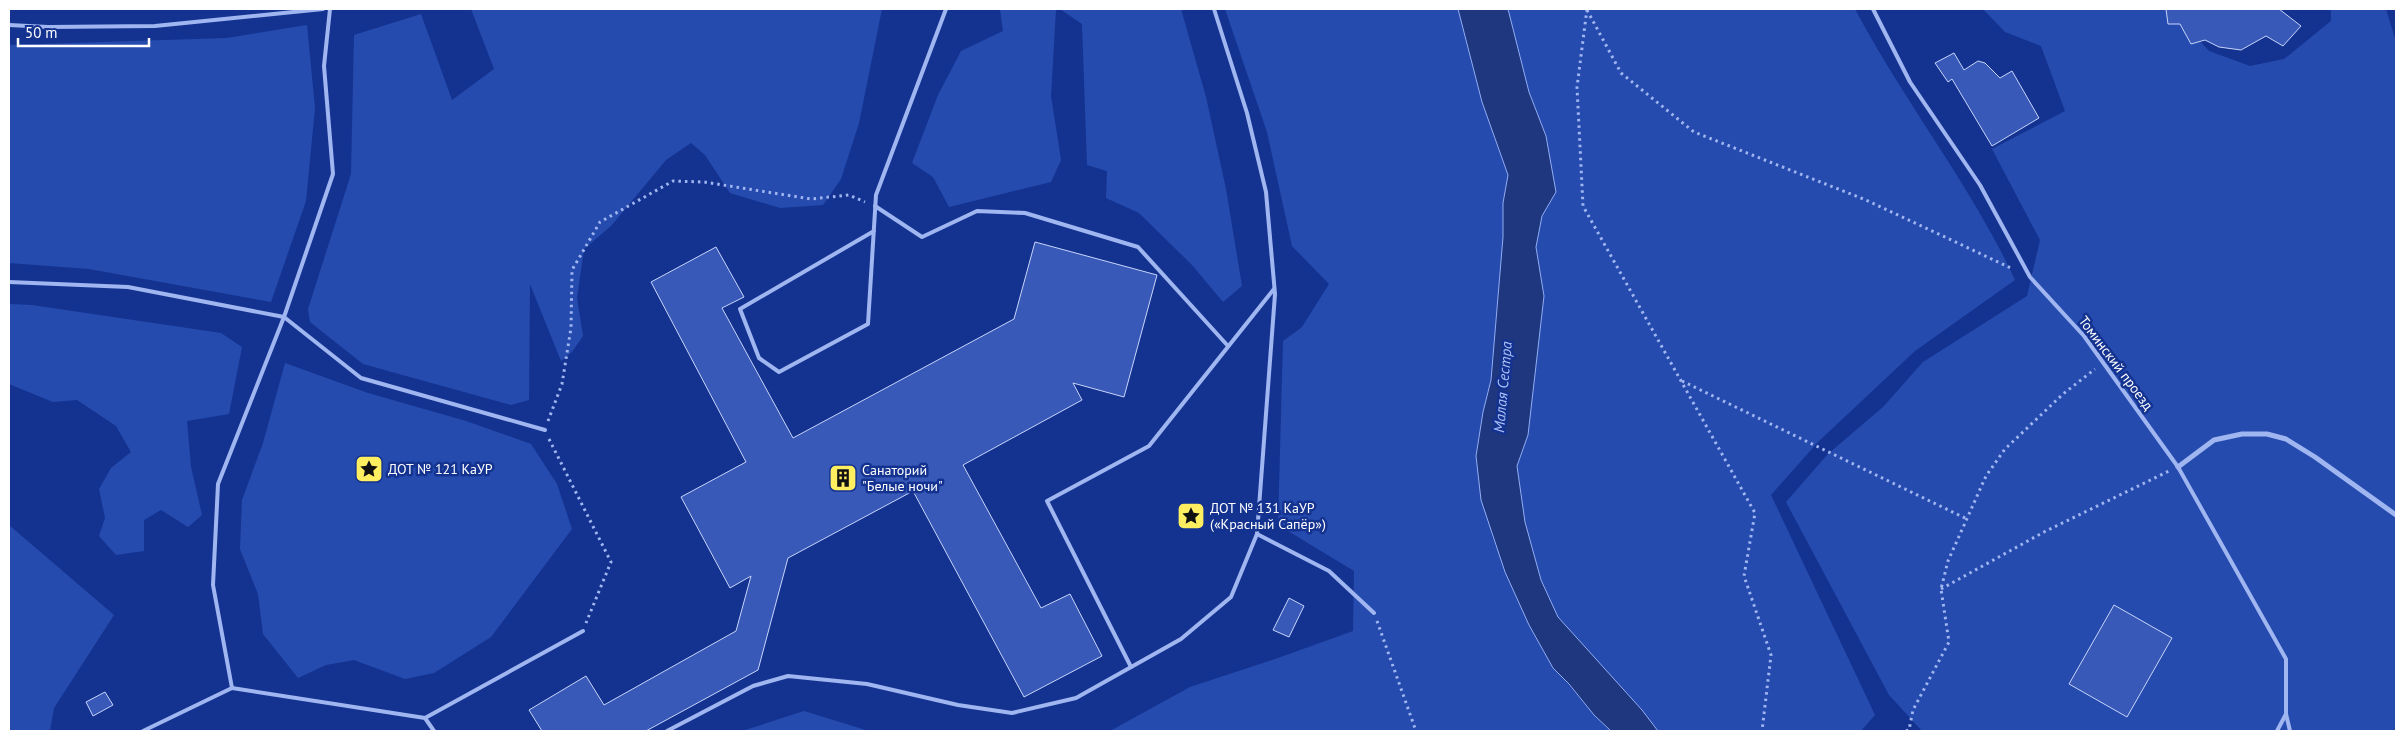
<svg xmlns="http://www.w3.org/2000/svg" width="2405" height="740" viewBox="0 0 2405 740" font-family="'PT Sans',sans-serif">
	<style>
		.green { fill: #264baf }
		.water { fill: #1f377e; stroke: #92aef4 }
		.building { fill: #3859b7; stroke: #c7d5fc }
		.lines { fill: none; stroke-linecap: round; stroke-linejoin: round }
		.path { stroke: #a0b6f1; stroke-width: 3; stroke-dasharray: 2.5 4; stroke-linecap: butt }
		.service { stroke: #a0b6f1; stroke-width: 4 }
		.minor { stroke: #a0b6f1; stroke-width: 5 }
		.labels { text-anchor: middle; stroke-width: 5; stroke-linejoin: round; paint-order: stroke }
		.street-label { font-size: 14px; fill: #fff; stroke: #143390 }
		.poi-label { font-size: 14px; fill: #fff; stroke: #143390; text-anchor: start }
		.water-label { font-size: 15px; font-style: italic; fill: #acc1f8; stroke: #143390 }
	</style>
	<rect width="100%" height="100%" fill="#143390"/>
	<g class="green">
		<polygon points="471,9 882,9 859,123 841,179 823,205 780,208 730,193 705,155 691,143 666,160 611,226 584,249 577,298 583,336 572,352 561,361 530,284 529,400 511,405 363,364 310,322 308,309 351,174 354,35 421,14 452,100 494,69"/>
		<polygon points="1000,9 1056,9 1051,96 1061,160 1051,182 949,207 933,177 912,163 938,95 961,51 1003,31"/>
		<polygon points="1060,9 1181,9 1206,97 1226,189 1242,286 1223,302 1192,265 1139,213 1106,198 1107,171 1087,165 1082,24"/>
		<polygon points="1225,9 1458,9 1482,102 1508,175 1503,203 1503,237 1491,380 1483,412 1476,456 1492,536 1529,625 1553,668 1568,684 1594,715 1611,731 1110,731 1190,687 1278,658 1353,631 1354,571 1278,525 1283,341 1302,327 1329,284 1292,246 1267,132"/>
		<path d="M1508,9h347c49,93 116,176 160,271l-100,71 -97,91 -47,53 104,220 -14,16h-203l-16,-21 -84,-93 -17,-37 -16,-58 -8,-56 11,-31 16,-139 -8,-49 6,-31 14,-24 -10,-56 -17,-44z"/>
		<polygon points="1983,9 2174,9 2174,13 2209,51 2250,66 2284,59 2331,21 2331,9 2386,9 2396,42 2396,731 1922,731 1889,695 1786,502 1828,454 1883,407 1923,362 2027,296 2040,240 1992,149 2065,111 2041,46 2005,32"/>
		<polygon points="307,25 315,108 306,201 271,302 89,269 9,263 9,45 227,38"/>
		<polygon points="9,304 32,305 221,333 242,347 229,414 187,421 191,467 202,515 188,527 161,510 144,520 144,551 116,555 99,536 105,518 99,489 111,468 131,452 116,426 77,400 53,402 9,384"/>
		<polygon points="285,363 368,393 466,421 531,444 557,484 572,529 491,637 434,673 405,679 354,660 326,665 298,678 263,634 258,594 240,549 242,500 263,443"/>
		<polygon points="9,525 114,615 54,708 50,731 9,731"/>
		<polygon points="804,711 869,731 742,731"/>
	</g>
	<polygon class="water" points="1458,9 1508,9 1529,92 1546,136 1556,192 1542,216 1536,247 1544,296 1528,435 1517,466 1525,522 1541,580 1558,617 1642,710 1658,731 1611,731 1594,715 1569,684 1553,668 1529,625 1505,572 1481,500 1476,456 1483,412 1491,380 1503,237 1503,203 1508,175 1482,102"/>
	<g class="building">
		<polygon points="2166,9 2279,9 2301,26 2283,46 2266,36 2241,50 2219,47 2205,40 2191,44 2180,24 2168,24"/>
		<polygon points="1954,53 1964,70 1978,61 1985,63 2000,78 2012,71 2039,118 1992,146 1952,79 1948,82 1935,63"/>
		<polygon points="1035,242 1157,275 1124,397 1073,383 1082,400 963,465 1041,608 1070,594 1102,656 1024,697 913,491 788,558 758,670 646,731 542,731 529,710 586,676 604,705 736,631 751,576 730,588 681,497 746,462 651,282 716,247 744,297 722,308 793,438 1014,319"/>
		<polygon points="1289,598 1304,606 1289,637 1273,630"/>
		<polygon points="2114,605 2172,638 2127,717 2069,684"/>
		<polygon points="105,692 113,705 93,716 86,702"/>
	</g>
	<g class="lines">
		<g class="path">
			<polyline points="1587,9 1577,87 1583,206 1755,513 1744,576 1771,655 1762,731"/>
			<polyline points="1587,10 1621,73 1694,132 1866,200 2013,269"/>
			<polyline points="1682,381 1967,519"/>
			<polyline points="548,421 562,384 571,328 572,270 600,222 673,181 704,182 811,199 849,195 865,202"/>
			<polyline points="549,439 611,562 586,623"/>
			<polyline points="1941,589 2044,532 2169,471"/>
			<polyline points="1377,621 1416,731"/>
			<polyline points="1906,731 1909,730 1913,710 1949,642 1941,589 1948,561 1986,476 2005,449 2063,394 2095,369"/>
		</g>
		<g class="service">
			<polyline points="330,9 324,66 333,174 284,317 218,484 213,585 232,688 425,718 434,731"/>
			<polyline points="1873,9 1910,82 1980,185 2030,277 2084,336 2178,467 2286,659 2286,714 2277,731"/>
			<polyline points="9,25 48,27 155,26 323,9"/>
			<polyline points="875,206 922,237 977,211 1025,213 1138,247 1228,346"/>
			<polyline points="874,231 740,309 759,358 779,372 868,324 876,195 946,9"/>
			<polyline points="9,282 128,287 284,317 361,378 545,430"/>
			<polyline points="1257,534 1329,571 1374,613"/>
			<polyline points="1131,667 1047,501 1149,446 1274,289"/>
			<polyline points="2286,714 2290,731"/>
			<polyline points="425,718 583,631"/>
			<polyline points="143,731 232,688"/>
			<polyline points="667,731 753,686 788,676 867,684 958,705 1012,713 1076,698 1181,639 1231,597 1257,534 1275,294 1266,192 1247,113 1214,9"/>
		</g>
		<polyline class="minor" points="2178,467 2214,440 2242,434 2267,434 2286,439 2315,457 2396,515"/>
	</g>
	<defs>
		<symbol id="sight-square" viewBox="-11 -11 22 22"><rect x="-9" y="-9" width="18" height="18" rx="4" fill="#ffee60" stroke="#143390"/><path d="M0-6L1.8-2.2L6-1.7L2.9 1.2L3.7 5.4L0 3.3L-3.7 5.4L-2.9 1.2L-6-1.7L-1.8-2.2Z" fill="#111"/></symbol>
		<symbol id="building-square" viewBox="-11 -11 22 22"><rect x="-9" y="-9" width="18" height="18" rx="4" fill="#ffee60" stroke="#143390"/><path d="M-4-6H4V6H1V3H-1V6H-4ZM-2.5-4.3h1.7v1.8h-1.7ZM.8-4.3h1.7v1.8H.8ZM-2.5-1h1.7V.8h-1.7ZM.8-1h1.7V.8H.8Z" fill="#111"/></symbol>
	</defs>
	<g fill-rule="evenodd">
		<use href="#sight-square" x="353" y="453" width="32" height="32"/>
		<use href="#building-square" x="827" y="462" width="32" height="32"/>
		<use href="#sight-square" x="1175" y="500" width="32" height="32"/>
	</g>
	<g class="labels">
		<g class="street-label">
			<text transform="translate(2116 363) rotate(53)" y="5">Томинский проезд</text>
		</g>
		<g class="poi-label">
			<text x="388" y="474">ДОТ № 121 КаУР</text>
			<text x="862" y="475">Санаторий<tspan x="862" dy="16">"Белые ночи"</tspan></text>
			<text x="1210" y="513">ДОТ № 131 КаУР<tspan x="1210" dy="16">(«Красный Сапёр»)</tspan></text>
		</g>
		<g class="water-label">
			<text transform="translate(1503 387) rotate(-85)" y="5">Малая Сестра</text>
		</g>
	</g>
	<rect width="2405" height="740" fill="none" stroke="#ffffff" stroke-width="20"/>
	<path d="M18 38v8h131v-8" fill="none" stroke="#ffffff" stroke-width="2.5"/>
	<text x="25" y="38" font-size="15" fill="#ffffff" stroke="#143390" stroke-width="4" paint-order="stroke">50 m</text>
</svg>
